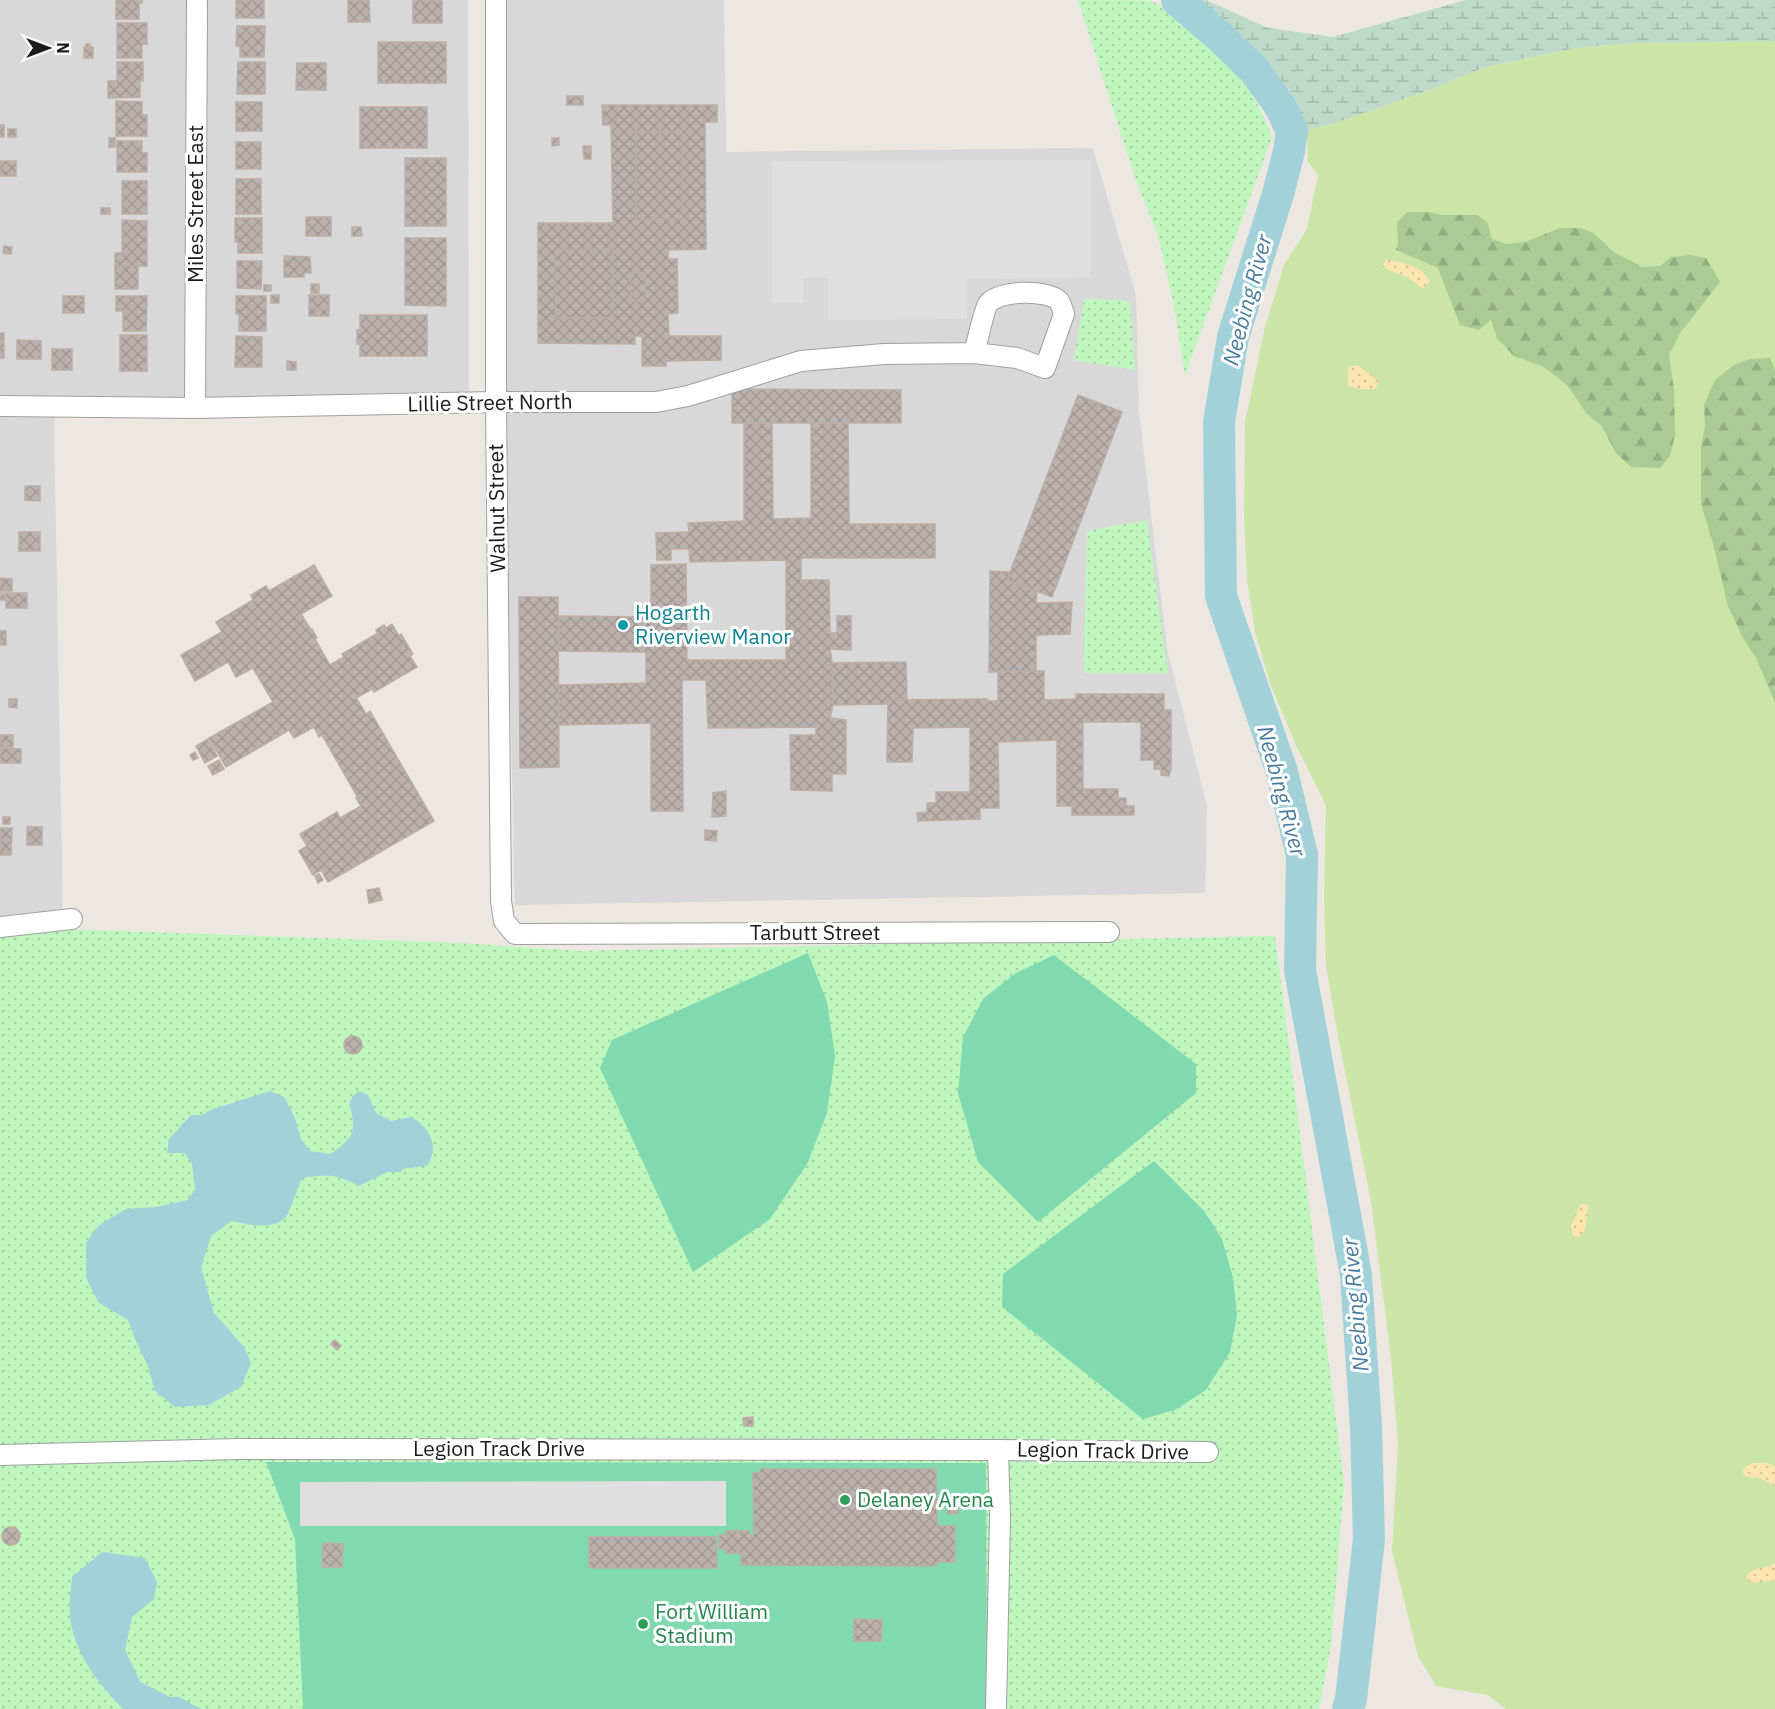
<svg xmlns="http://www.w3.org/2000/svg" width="1775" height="1709" viewBox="0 0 1775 1709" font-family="'IBM Plex Sans',sans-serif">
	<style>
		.residential { fill: #d9d8d8 }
		.grass { fill: #cbe5a7 }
		.forest { fill: url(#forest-firs) }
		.wetland { fill: url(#wetland-marsh) }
		.sand { fill: url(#sand-dots) }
		.park { fill: url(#park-dots) }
		.pitch { fill: #80d9af }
		.parking { fill: #dfdfdf }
		.water { fill: #a2d1d9 }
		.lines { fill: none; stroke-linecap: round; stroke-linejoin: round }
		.river { stroke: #a2d1d9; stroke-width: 32 }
		.building { fill: url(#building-cross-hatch); stroke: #bdada4; stroke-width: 1.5 }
		.street-casing { stroke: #9f9f9f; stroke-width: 22 }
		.street { stroke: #fff; stroke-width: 20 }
		.culture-dot { fill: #0f9aa8; stroke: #fff; stroke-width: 2 }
		.leisure-dot { fill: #2e9e5b; stroke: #fff; stroke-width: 2 }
		.labels { text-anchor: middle; stroke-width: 6; stroke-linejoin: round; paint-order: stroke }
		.street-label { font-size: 21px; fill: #1b1b1b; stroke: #fff }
		.culture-label { font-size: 21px; fill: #0d838f; stroke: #fff; text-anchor: start }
		.leisure-label { font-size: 21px; fill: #27864d; stroke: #fff; text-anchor: start }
		.water-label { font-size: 22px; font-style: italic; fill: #497b9e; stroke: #fff }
	</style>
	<defs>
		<pattern id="forest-firs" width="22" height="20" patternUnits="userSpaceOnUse" patternTransform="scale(1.5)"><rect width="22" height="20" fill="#aaca96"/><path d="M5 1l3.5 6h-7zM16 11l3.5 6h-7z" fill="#92ad81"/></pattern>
		<pattern id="wetland-marsh" width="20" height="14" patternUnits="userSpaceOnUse" patternTransform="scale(1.5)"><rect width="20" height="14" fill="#bedaca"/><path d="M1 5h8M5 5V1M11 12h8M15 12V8" fill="none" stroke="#a3baad"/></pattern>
		<pattern id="sand-dots" width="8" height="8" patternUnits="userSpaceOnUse" patternTransform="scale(1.5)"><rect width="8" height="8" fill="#fce5af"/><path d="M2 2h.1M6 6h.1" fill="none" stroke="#d7c496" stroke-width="1.8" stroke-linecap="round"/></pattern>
		<pattern id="park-dots" width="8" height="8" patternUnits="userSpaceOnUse" patternTransform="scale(1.5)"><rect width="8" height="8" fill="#bef6bd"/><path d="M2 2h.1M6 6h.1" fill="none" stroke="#a3d2a2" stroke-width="1.8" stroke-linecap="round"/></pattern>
		<pattern id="building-cross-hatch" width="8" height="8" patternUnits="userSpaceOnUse" patternTransform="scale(1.5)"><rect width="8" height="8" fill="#bcb2ad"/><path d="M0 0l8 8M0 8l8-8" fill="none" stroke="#a19894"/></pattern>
	</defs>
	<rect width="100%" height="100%" fill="#ece7e0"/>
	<g class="residential">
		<polygon points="0,0 468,0 469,411 168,412 54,417 63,929 0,933"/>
		<polygon points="505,0 724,0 726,152 1093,148 1136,295 1139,412 1167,649 1207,806 1205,893 515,905 504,419"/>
	</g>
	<polygon class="grass" points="1775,41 1775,1709 1506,1709 1488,1695 1436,1686 1418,1656 1392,1551 1398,1445 1391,1358 1371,1201 1339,1042 1326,966 1324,897 1326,806 1297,747 1271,686 1255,632 1247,579 1244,514 1245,422 1265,327 1284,265 1307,229 1318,175 1308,162 1307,130 1335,123 1419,94 1485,67 1575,48 1633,43"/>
	<g class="forest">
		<polygon points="1407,212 1428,212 1442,215 1477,215 1487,222 1492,239 1506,244 1525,242 1560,228 1579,228 1592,232 1614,252 1642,267 1660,266 1671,257 1690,255 1706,258 1720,282 1680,333 1669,355 1674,389 1675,435 1670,456 1660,468 1631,467 1616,453 1601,425 1586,413 1568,386 1544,367 1514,356 1497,338 1491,320 1479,330 1460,325 1438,268 1396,250 1398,244 1397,222"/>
		<polygon points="1770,358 1775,370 1775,703 1756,658 1742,636 1728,606 1713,543 1701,504 1701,447 1705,426 1704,405 1715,380 1734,365 1750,359"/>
	</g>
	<path class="wetland" d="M1177,0h29l62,28 65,9 133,-37h309v41l-142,2 -58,5 -90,19 -66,27 -84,29 -28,7 -15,1c-11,-22 -22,-45 -39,-63 -23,-25 -50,-46 -76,-68z"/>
	<g class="sand">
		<path d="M1385,260c10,0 32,6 39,13 3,3 4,6 6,9l-8,6 -14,-11 -12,-4 -13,-6z"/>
		<path d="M1358,365c6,7 15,10 21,17l-4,7h-17l-10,-4v-18z"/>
		<path d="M1583,1204l5,1c0,2 -2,21 -3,24 0,2 -4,6 -6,8l-6,-1 -2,-11 9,-20z"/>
		<polygon points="1753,1463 1766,1463 1775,1466 1775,1486 1760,1478 1748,1477 1743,1474 1743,1468"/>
		<path d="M1775,1563v18c-9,-1 -17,2 -26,1l-3,-6c11,-11 19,-6 29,-13z"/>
	</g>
	<g class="park">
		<path d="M1078,0c13,0 67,0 74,1 9,5 18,13 26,19 46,34 74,63 94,117l-87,238 -11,-70 -16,-70 -23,-57z"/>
		<polygon points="1084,299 1130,301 1135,370 1074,360"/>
		<polygon points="1147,520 1168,673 1084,673 1087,531"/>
		<polygon points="63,929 461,943 580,951 1275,936 1344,1484 1331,1646 1319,1709 0,1709 0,933"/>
	</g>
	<g class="pitch">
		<polygon points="808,953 827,1002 835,1056 827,1113 807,1164 770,1219 693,1272 600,1068 612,1040"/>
		<polygon points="1054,955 1196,1064 1196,1093 1038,1222 978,1162 958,1093 963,1037 983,999 1016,973"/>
		<polygon points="1154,1161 1204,1211 1222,1239 1233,1278 1237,1315 1230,1352 1206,1390 1175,1410 1143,1419 1002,1307 1003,1274"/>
		<polygon points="266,1462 986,1463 987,1709 303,1709 295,1539"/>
	</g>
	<g class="parking">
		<polygon points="1090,160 1090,278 967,279 967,319 828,320 828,278 803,278 803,303 772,303 772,161"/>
		<polygon points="726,1481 726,1526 300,1526 300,1482"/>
	</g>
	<g class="water">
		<path d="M270,1091l14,6 10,19 7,23 9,12 20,3c23,-14 28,-24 19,-50l4,-8 6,-5 9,4 8,18 15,8 21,-4c18,12 28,29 15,49l-21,2 -7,4h-12l-28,14c-23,-12 -32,-12 -57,-8 -4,8 -13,35 -16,39 -13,14 -39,7 -55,4l-20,15 -10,32 13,45 31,35 6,15 -10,24 -32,18 -34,2 -20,-16 -8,-27 -12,-25 -7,-19 -29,-17 -13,-25v-34l7,-12 8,-8 25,-15 31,-2 31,-7 7,-11 -3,-25 -7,-11h-18l2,-14 22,-24h11l8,-5z"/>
		<path d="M102,1552l43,6 12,24 -3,17 -22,18 -7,33 15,32 30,15h9l22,12h-78c-25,-26 -50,-57 -53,-94 -1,-12 1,-26 2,-38z"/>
	</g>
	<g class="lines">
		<polyline class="river" points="1177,0 1219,36 1254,70 1280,106 1292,131 1289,151 1278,194 1233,337 1219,422 1221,596 1282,772 1302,855 1300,970 1356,1275 1366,1427 1369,1539 1351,1699 1348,1709"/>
	</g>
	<g class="building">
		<polygon points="116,0 142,0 142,3 139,3 139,19 116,19"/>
		<rect x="236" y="0" width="28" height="18"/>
		<polygon points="348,0 369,0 370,22 348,22"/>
		<rect x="413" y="0" width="29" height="23"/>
		<polygon points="117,23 147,23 147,44 142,44 142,58 117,58"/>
		<polygon points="237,26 265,26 264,57 240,57 240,46 236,46"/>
		<rect x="378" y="42" width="68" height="41"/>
		<polygon points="86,44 90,44 90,47 93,47 93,58 84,58 84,47 86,47"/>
		<polygon points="117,62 143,62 143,81 140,81 140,97 108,98 108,81 117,81"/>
		<polygon points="238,62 265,62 265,94 237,94"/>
		<polygon points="297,63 326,63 326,90 296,90"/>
		<rect x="567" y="96" width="16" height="9"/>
		<polygon points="116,101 142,102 142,115 147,115 147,136 116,136"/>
		<rect x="236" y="102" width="26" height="29"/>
		<polygon points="602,105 717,105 717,122 705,122 706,249 668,250 668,259 677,259 678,313 668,314 669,336 721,336 721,360 666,361 666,366 642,366 642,336 635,336 635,344 538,343 538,223 613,223 611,125 603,125"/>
		<rect x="360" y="107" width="67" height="41"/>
		<rect x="0" y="125" width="4" height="12"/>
		<rect x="8" y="129" width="8" height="8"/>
		<polygon points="636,132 682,132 682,219 636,220"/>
		<rect x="109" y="138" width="6" height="9"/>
		<polygon points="552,138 559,138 559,145 552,146"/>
		<polygon points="117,141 142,141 142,153 147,153 147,172 117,172"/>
		<rect x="236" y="142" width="25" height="27"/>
		<polygon points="583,146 591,146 591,159 584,159"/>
		<rect x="405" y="158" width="41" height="68"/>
		<rect x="0" y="161" width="16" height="15"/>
		<rect x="236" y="179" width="25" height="35"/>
		<rect x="122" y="181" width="25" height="33"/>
		<rect x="101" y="208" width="9" height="6"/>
		<rect x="306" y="217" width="25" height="19"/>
		<polygon points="235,218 262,218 262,253 238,253 238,242 235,242"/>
		<polygon points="122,220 147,221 147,266 115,266 115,253 122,253"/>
		<polygon points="352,227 361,227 362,236 352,236"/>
		<polygon points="405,238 446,238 446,306 405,305"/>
		<polygon points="4,246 12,247 11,254 3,253"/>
		<polygon points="613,249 613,318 556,318 555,250"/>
		<polygon points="284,256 310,257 311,273 304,273 304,277 284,277"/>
		<polygon points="237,261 262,261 261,289 237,288"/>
		<rect x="115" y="266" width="23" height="23"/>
		<polygon points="630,273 645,273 645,301 631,301"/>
		<rect x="311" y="284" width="8" height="9"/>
		<rect x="264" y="285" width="7" height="6"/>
		<rect x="271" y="295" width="8" height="8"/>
		<polygon points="309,295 329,295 329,309 309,308"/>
		<rect x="63" y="296" width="21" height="17"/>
		<polygon points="116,296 147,296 146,331 123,331 123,311 116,311"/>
		<polygon points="236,296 266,296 266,331 239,331 239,314 236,314"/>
		<polygon points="309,308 329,309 329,316 309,316"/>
		<polygon points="360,315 427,315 427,356 360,356 360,344 357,344 357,330 360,330"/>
		<rect x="0" y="333" width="4" height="25"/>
		<rect x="120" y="335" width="27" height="36"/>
		<polygon points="236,336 262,337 262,367 235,367"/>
		<polygon points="17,340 41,341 41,359 17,359"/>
		<rect x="52" y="349" width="20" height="21"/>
		<polygon points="287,361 296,362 296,370 287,370"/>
		<polygon points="732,389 901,390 901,423 732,423"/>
		<polygon points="1078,395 1122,412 1052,597 1007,580"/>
		<polygon points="744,423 772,423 773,519 811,518 811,423 848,423 849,524 935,524 935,558 801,558 801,580 829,580 830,633 837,633 837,616 851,616 851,650 830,649 832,663 833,705 830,718 846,720 846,774 832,774 832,791 791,790 790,735 816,735 816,727 708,728 706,680 682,680 683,811 651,811 651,723 559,725 559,685 646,683 646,652 559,651 559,616 651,617 651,565 686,564 687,660 786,660 786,560 690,562 689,549 671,549 671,560 657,560 656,533 689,532 688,523 744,521"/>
		<polygon points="25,486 40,486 40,501 25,500"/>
		<rect x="19" y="532" width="21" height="19"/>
		<polygon points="314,565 332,596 301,614 311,630 312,629 317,638 315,639 330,665 344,657 342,654 378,633 376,630 384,625 386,628 392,624 399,636 401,634 413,654 410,656 417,667 374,692 372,689 356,698 366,714 370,711 434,821 328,882 321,870 313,875 299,851 307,846 300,834 337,812 340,818 361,806 356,798 358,798 322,735 319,737 314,727 294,738 289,730 226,767 209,738 273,702 253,668 236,677 228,662 195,681 181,655 222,632 216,622 253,600 251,595 266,586 269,591"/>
		<polygon points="990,571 1010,572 1007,580 1037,592 1036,603 1072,602 1070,634 1036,635 1036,671 989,672"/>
		<polygon points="0,578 12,579 12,591 0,591"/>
		<rect x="0" y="593" width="5" height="7"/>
		<rect x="6" y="593" width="21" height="15"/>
		<polygon points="519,597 558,597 559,767 520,768"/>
		<rect x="0" y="631" width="6" height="14"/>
		<polygon points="906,662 907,700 888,700 888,704 833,705 832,663"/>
		<polygon points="998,671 1044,671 1044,700 1076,699 1076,694 1164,694 1164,710 1171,710 1171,769 1169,776 1161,775 1161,769 1154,769 1154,760 1141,760 1141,722 1083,722 1083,789 1118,789 1118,798 1126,798 1126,806 1134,806 1134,815 1072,815 1072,806 1057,806 1057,740 998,742 999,808 980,808 980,819 918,821 917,813 927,812 927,803 936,803 936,792 970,792 970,727 913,728 912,762 887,762 888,700 987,699 987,701 998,701"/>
		<polygon points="9,699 17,699 17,708 9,707"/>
		<rect x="0" y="735" width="13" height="12"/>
		<polygon points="208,739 217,756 205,763 196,746"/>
		<polygon points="0,748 21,749 21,763 0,763"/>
		<polygon points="195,752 198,758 193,760 190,755"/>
		<polygon points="219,760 224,769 213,775 208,766"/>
		<polygon points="726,791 726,816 712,817 713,793"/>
		<rect x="3" y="817" width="7" height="7"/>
		<rect x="27" y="827" width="15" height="18"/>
		<polygon points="0,828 12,828 11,855 0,855"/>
		<polygon points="705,830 717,831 716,841 705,840"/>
		<polygon points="319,874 323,880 318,883 315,876"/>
		<polygon points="379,888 382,900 369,903 367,890"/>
		<circle cx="353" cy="1045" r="9"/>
		<polygon points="335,1340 341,1346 337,1350 331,1344"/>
		<polygon points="753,1417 753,1426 744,1426 743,1418"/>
		<polygon points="760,1469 936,1469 937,1526 955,1526 955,1562 936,1562 936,1566 741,1565 741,1553 726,1553 726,1549 719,1549 719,1535 726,1535 726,1531 749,1531 749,1535 754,1535 753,1473 760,1473"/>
		<polygon points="947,1504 957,1504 958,1513 948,1514"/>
		<circle cx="11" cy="1536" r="9"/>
		<polygon points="589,1537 716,1537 717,1568 589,1568"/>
		<polygon points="323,1543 343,1544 342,1567 322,1567"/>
		<polygon points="854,1619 882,1620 881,1641 854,1641"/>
	</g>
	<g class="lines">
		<defs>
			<g id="street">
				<polyline points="496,0 496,402 501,901 504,921 515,934 1109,932"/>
				<path d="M0,406l195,2 301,-6h160l32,-6 113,-35 83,-7 90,-1c3,-9 10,-44 14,-49 10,-14 60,-15 71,-3 2,3 4,10 5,13l-19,54 -28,-10 -43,-5"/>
				<polyline points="195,408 197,0"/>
				<polyline points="0,927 72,919"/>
				<polyline points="0,1455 238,1449 998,1450 1208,1452"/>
				<polyline points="996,1709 1000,1517 998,1450"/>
			</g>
		</defs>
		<use href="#street" class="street-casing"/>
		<use href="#street" class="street"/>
	</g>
	<circle class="culture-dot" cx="623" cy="625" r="6"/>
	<g class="leisure-dot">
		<circle cx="845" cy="1500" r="6"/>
		<circle cx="643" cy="1624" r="6"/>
	</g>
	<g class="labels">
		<g class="street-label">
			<text transform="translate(196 204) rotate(-90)" y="7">Miles Street East</text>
			<text transform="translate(490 403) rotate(-1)" y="7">Lillie Street North</text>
			<text transform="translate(497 508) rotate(-91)" y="7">Walnut Street</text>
			<text x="815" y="940">Tarbutt Street</text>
			<text x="499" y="1456">Legion Track Drive</text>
			<text transform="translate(1103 1451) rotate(1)" y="7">Legion Track Drive</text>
		</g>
		<g class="culture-label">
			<text x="635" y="620">Hogarth<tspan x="635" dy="24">Riverview Manor</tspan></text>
		</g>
		<g class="leisure-label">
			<text x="857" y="1507">Delaney Arena</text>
			<text x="655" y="1619">Fort William<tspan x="655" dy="24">Stadium</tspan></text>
		</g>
		<g class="water-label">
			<text transform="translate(1247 300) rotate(-75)" y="8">Neebing River</text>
			<text transform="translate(1282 791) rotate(75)" y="8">Neebing River</text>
			<text transform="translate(1355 1305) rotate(-95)" y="8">Neebing River</text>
		</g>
	</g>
	<g transform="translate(48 48) rotate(90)" stroke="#ffffff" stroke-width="4.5" paint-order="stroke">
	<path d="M0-4.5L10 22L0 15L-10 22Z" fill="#1b1b1b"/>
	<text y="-9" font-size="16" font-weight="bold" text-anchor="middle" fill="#1b1b1b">N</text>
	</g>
</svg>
